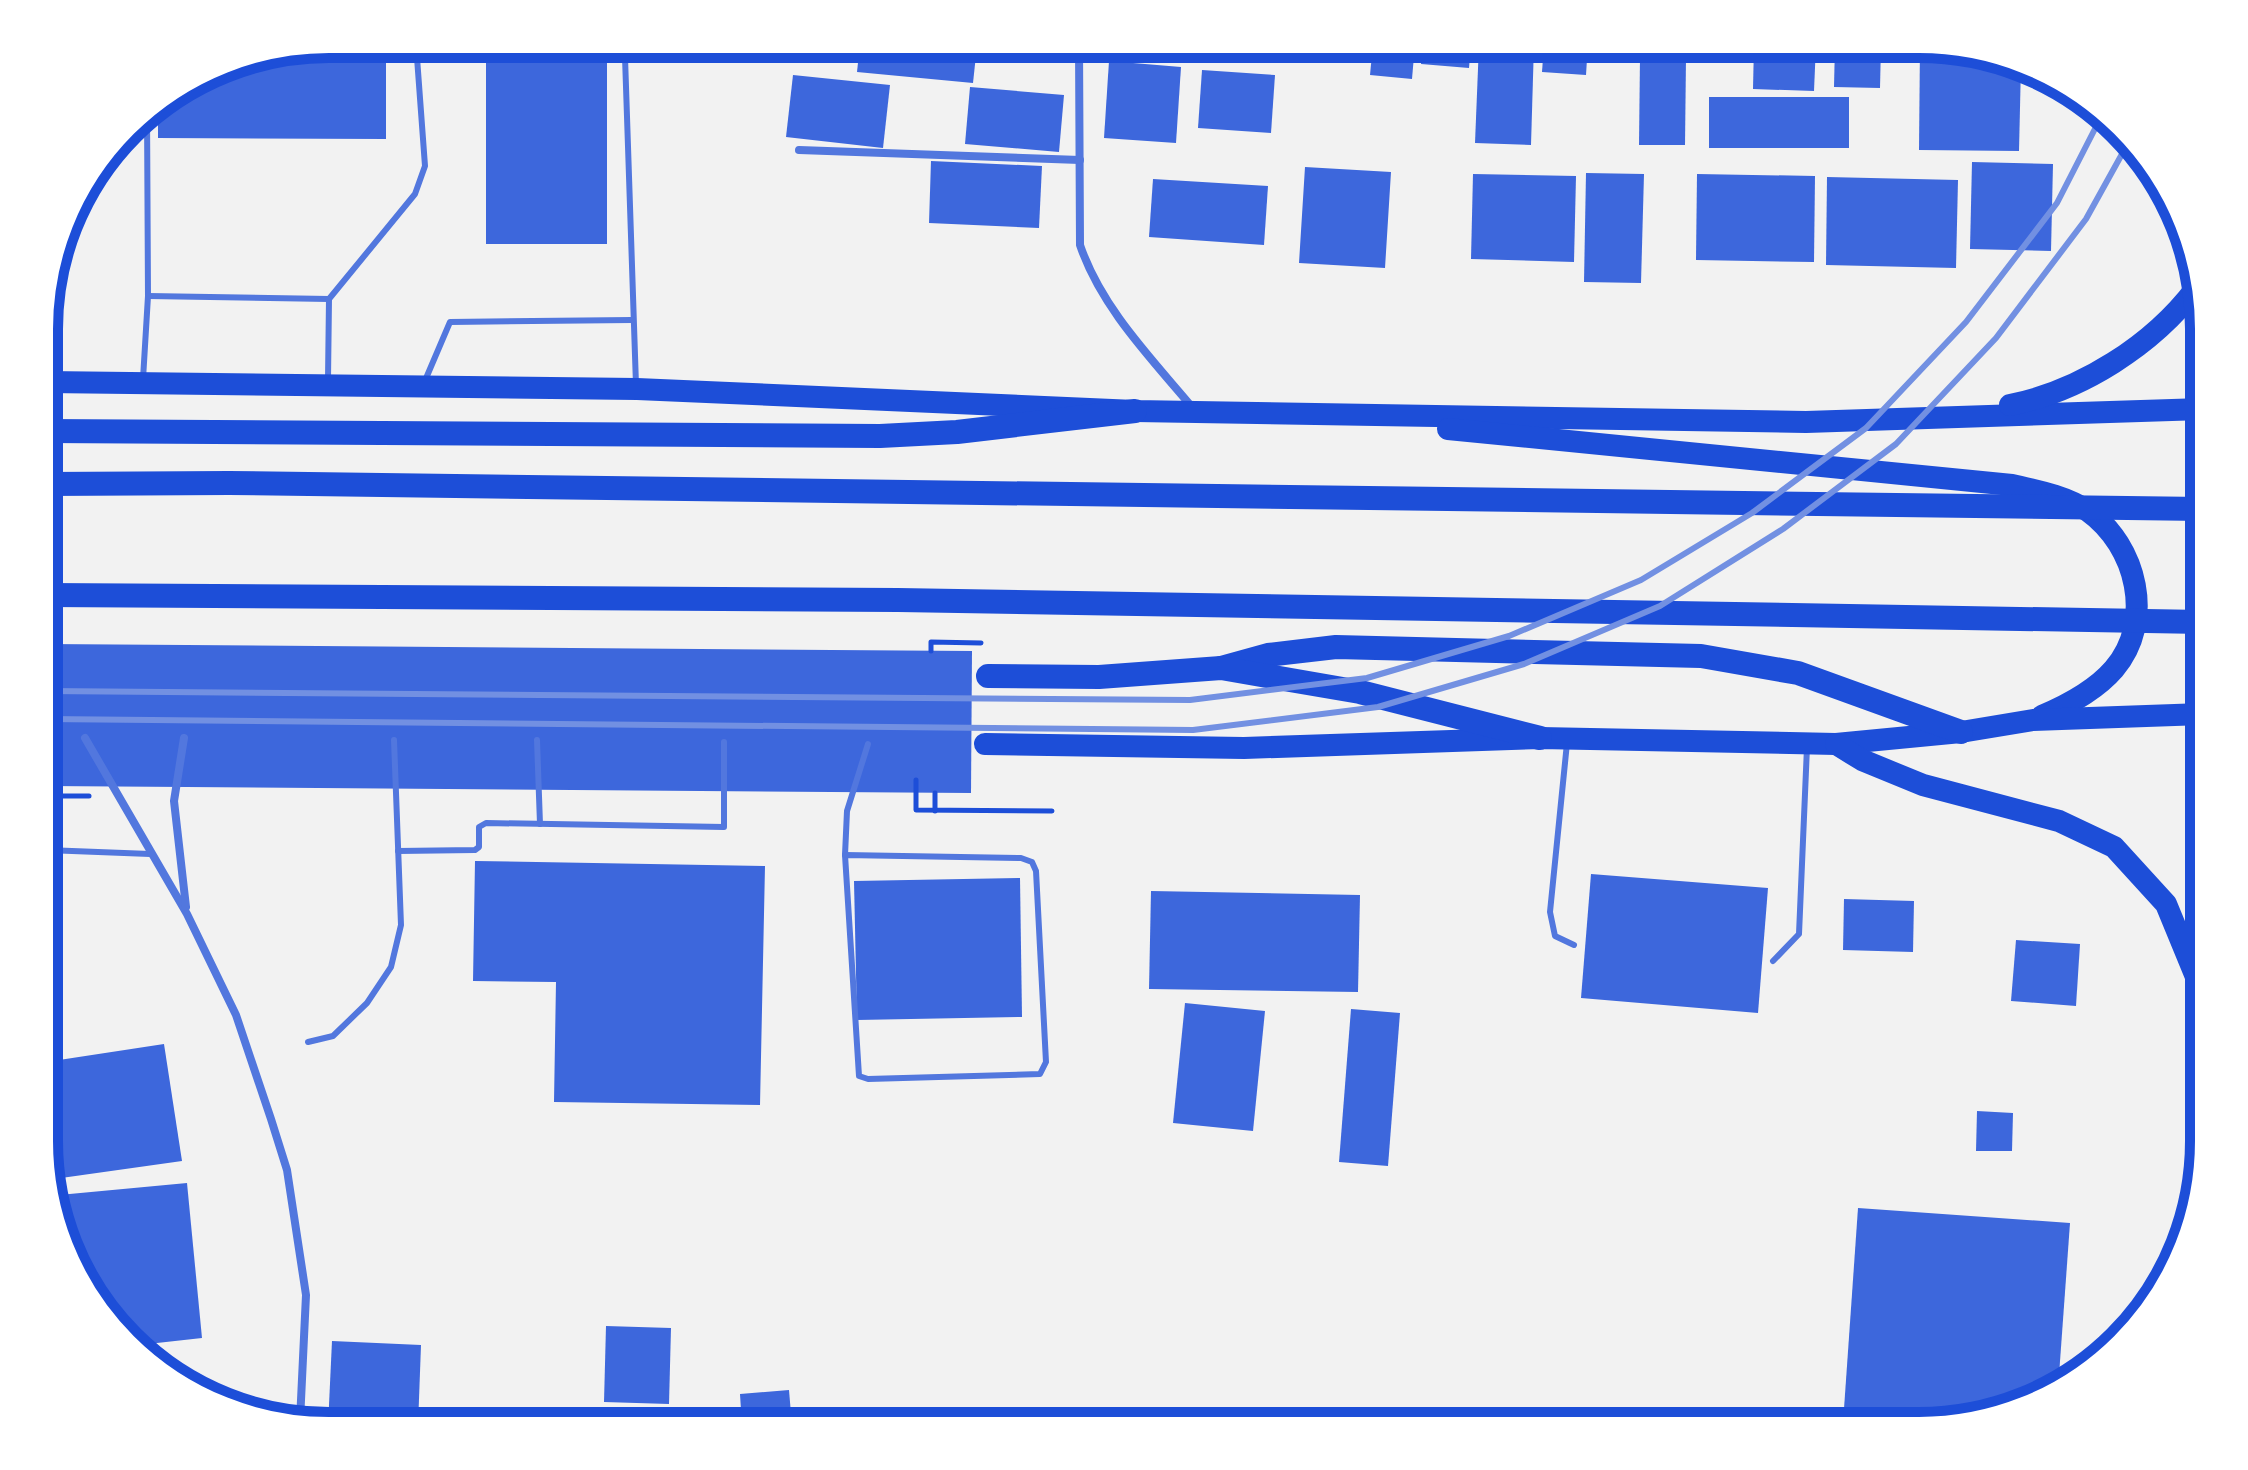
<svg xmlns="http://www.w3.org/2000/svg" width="2248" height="1470" viewBox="0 0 2248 1470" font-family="'Fira Sans',sans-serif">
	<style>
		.building { fill: #3d67dc }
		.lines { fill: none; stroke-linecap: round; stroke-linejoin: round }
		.path { stroke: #1d4ed8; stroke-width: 5 }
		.service { stroke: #5277de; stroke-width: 6 }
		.minor { stroke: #5277de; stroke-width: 8 }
		.secondary { stroke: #1d4ed8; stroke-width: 16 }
		.trunk { stroke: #1d4ed8; stroke-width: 22 }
		.motorway { stroke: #1d4ed8; stroke-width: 24 }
		.rail { stroke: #7290e2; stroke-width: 6 }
		.rim { fill: none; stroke: #1d4ed8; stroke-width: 10 }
	</style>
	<rect width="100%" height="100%" fill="#f2f2f2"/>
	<g class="building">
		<polygon points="329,44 386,44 386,139 158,138 158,104 220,66"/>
		<rect x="486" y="44" width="121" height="200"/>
		<polygon points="782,44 833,44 832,53 782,49"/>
		<polygon points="860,44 976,55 973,83 857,72"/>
		<polygon points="981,44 1054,44 1052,59 981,48"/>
		<polygon points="1131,44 1175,44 1175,49 1131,46"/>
		<polygon points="1249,44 1291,44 1289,63 1248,60"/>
		<polygon points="1309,44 1367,44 1367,49 1309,47"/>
		<polygon points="1373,44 1415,44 1412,79 1370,75"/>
		<polygon points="1422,44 1471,44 1469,68 1421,64"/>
		<polygon points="1479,44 1534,44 1531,145 1475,143"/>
		<polygon points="1544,44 1588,44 1586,75 1542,72"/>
		<polygon points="1754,44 1816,44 1814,91 1753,89"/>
		<polygon points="1835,44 1881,44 1880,88 1834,87"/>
		<polygon points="1920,44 2010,59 2021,64 2019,151 1919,150"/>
		<polygon points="1640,57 1686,57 1685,145 1639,145"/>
		<polygon points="1109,61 1181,67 1176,143 1104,138"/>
		<polygon points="1202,70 1275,75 1271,133 1198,128"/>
		<polygon points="793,75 890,85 883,148 786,137"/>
		<polygon points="970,87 1064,95 1059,152 965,144"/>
		<rect x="1709" y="97" width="140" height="51"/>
		<polygon points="931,161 1042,166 1039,228 929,223"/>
		<polygon points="1972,162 2053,164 2051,251 1970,249"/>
		<polygon points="1305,167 1391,172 1385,268 1299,263"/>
		<polygon points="1586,173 1644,174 1641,283 1584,282"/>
		<polygon points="1473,174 1576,176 1574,262 1471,259"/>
		<polygon points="1697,174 1815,176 1814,262 1696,260"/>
		<polygon points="1827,177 1958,180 1956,268 1826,265"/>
		<polygon points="1153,179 1268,186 1264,245 1149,237"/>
		<polygon points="46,644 972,651 971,793 46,786"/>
		<polygon points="475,861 765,866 760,1105 554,1102 556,982 473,981"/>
		<polygon points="1591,874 1768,888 1758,1013 1581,998"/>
		<polygon points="1020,878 1022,1017 857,1020 854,881"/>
		<polygon points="1151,891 1360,895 1358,992 1149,989"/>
		<polygon points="1844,899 1914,901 1913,952 1843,950"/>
		<polygon points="2016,940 2080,944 2076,1006 2011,1001"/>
		<polygon points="1185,1003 1265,1011 1253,1131 1173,1123"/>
		<polygon points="1351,1009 1400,1013 1388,1166 1339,1162"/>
		<polygon points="164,1044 182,1161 47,1180 46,1062"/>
		<polygon points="1977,1111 2013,1113 2012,1151 1976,1151"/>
		<polygon points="187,1183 202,1338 139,1345 82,1284 62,1225 59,1195"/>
		<polygon points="1858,1208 2070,1223 2058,1389 1937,1425 1843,1423"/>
		<polygon points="606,1326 671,1328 669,1404 604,1402"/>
		<polygon points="332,1341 421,1345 418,1426 328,1426"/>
		<polygon points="789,1390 792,1426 742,1426 740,1394"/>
		<polygon points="732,1409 732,1426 679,1426 678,1410"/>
		<rect x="433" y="1410" width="65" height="16"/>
		<polygon points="662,1412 662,1426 604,1426 604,1413"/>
	</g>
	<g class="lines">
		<g class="path">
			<polyline points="931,651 931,642 981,643"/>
			<polyline points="916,780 916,810 1052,811"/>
			<polyline points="935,793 935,811"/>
			<polyline points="46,796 89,796"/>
		</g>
		<g class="service">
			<polyline points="625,57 636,385"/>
			<polyline points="148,296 329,299"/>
			<polyline points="143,379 148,296 147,111"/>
			<polyline points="328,379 329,299 415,194 425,166 416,44"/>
			<polyline points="424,383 450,322 632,320"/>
			<polyline points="537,740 540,824"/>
			<polyline points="1567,743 1550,912 1555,936 1574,945"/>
			<polyline points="46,850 150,854"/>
			<polyline points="398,851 475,850 479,847 479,827 486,823 724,827 724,742"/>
			<polygon points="845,855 1021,858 1032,862 1036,871 1046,1062 1040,1074 868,1079 859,1076"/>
			<polyline points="845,855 847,811 868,744"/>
			<polyline points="1773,961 1799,934 1807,747"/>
			<polyline points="308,1042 333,1036 367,1003 391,967 401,925 394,740"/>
		</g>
		<g class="minor">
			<path d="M1079,44l1,201c21,62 70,112 112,162"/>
			<polyline points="799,150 1080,160"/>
			<polyline points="85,738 187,914 236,1015 271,1119 287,1170 306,1295 300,1421"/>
			<polyline points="184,738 174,801 186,907"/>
		</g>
		<polyline class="secondary" points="2192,1192 2203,965"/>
		<g class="trunk">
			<polyline points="46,382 637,389 1135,411 1806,422 2203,409"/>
			<path d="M2010,405c71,-14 143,-60 186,-117"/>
			<path d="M1448,429l564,56c26,6 53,11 76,26 49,35 67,110 26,158 -19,22 -46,36 -72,47"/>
			<polyline points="985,744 1244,748 1540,738 1836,744 1961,732 2033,720 2203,714"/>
			<polyline points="1836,744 1862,760 1923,785 2059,821 2114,847 2166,904 2201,989"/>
		</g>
		<g class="motorway">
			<polyline points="46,431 880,436 957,432 1135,411"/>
			<polyline points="46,484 229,483 2203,509"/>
			<polyline points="46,595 898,600 2203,622"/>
			<polyline points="1221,668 1268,655 1336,647 1701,656 1798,673 1961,732"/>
			<polyline points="988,676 1099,677 1221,668 1360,692 1540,738"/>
		</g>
		<g class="rail">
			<polyline points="46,691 1190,700 1367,678 1509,636 1641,580 1752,513 1866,428 1966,322 2057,203 2101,117"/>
			<polyline points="46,719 1193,730 1378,707 1524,664 1660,606 1783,529 1896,444 1996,338 2086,219 2127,145"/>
		</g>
	</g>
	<path d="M0 0H2248V1470H0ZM329 58H1919A271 271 0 0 1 2190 329V1141A271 271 0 0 1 1919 1412H329A271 271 0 0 1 58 1141V329A271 271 0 0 1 329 58Z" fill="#fff" fill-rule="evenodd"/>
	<path class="rim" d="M329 58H1919A271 271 0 0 1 2190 329V1141A271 271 0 0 1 1919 1412H329A271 271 0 0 1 58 1141V329A271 271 0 0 1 329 58Z"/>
</svg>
